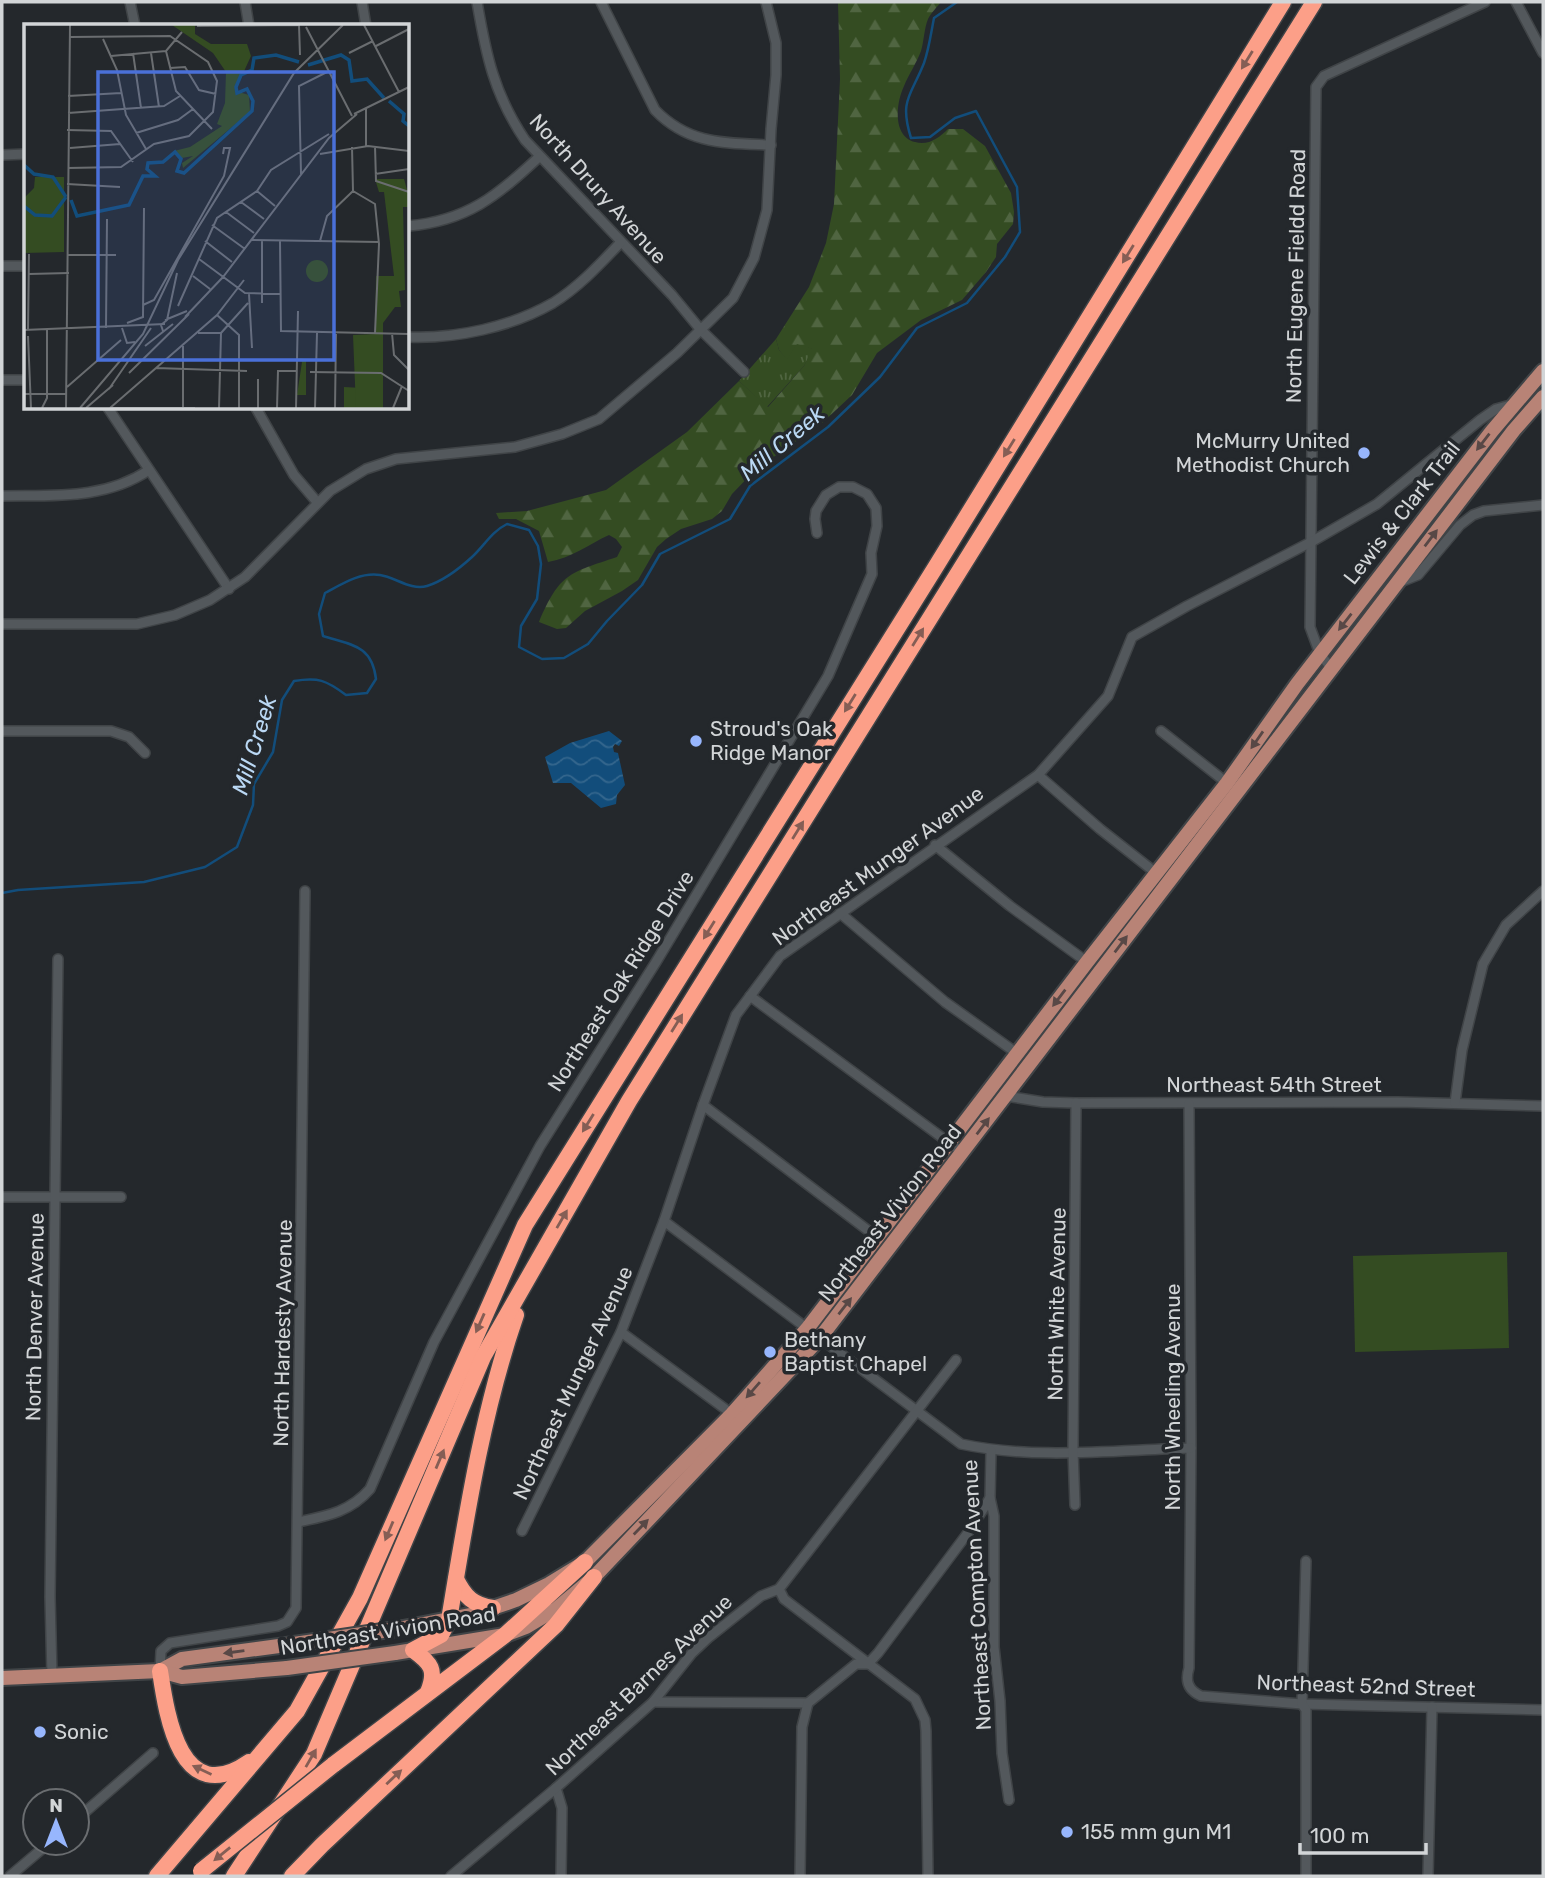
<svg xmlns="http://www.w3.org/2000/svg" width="1545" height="1878" viewBox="0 0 1545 1878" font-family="Rubik,sans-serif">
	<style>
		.grass { fill: url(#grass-tufts) }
		.forest { fill: url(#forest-firs) }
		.pitch { fill: #344c22 }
		.water { fill: url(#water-waves) }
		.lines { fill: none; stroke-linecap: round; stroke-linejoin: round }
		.stream { stroke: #124d7b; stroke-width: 2.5 }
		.street-casing { stroke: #404447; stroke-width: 12 }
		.primary-casing { stroke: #404447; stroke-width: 18 }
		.highway-casing { stroke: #404447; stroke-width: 19 }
		.street { stroke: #53585c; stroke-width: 9 }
		.primary { stroke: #b88376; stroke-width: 14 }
		.highway { stroke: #fc9f88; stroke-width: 16 }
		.primary-bridge-casing { stroke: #404447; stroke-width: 18; stroke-linecap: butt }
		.highway-bridge-casing { stroke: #404447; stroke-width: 19; stroke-linecap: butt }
		.primary-bridge { stroke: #b88376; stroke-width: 14 }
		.highway-bridge { stroke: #fc9f88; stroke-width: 16 }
		.oneway { fill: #855e55 }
		.oneway2 { fill: #584846 }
		.poi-dot { fill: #97b6fd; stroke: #24282c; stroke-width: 2.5 }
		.labels { text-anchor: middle; stroke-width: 7; stroke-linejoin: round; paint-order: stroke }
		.street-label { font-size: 21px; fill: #d2d5d7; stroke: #24282c }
		.poi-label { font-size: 21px; fill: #d2d5d7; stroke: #24282c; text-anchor: start }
		.water-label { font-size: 23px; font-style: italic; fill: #bad8f4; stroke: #24282c }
		.inset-river { fill: none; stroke: #124d7b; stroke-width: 3.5 }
		.inset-road { fill: none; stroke: #6a6d70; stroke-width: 2 }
		.view { fill: #4a70d8; fill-opacity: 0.15; stroke: #4a70d8; stroke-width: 3.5 }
		.inset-edge { fill: none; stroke: #d2d5d7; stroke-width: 3.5 }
	</style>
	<defs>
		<pattern id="grass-tufts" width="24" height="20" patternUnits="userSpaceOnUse" patternTransform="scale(1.75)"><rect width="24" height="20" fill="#344c22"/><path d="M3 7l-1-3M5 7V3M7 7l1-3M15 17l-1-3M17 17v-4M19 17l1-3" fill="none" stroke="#506541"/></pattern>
		<pattern id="forest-firs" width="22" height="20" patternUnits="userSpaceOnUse" patternTransform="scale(1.75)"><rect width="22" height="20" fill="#344c22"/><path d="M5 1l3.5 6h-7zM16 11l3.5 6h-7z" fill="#506541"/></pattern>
		<pattern id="water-waves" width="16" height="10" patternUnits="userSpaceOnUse" patternTransform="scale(1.75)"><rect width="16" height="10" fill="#124d7b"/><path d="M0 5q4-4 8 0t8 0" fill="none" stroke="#34668d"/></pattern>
	</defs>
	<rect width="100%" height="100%" fill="#24282c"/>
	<polygon class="grass" points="776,339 779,350 787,359 797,343 813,349 804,366 767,407 739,381"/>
	<path class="forest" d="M838,2h103c-4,5 -10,11 -13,17 -4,10 -4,22 -7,32 -5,13 -12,23 -17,35 -8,17 -12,50 11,56 13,4 24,-4 33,-13h15l22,17 26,47 3,19 -1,12 -16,20 -1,13 -10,15 -24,28 -41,20 -44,33 -25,42 -31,29 -66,46 -23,24 -10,17 -10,8 -31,10 -15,10 -9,8 -19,33 -16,11 -37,20 -19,17 -9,1 -18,-7c21,-49 30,-49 78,-65l5,-10 -6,-8 -7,-4c-22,10 -37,23 -61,27l-9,-31 -23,-12h-17l-3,-6 31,-2 79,-21 81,-58 52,-51 29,26 36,-41 8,-17 -15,-5 -10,16 -8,-10 -3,-11 33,-52 17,-44 8,-39 6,-125z"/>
	<polygon class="pitch" points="1507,1252 1509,1348 1355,1352 1353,1256"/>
	<polygon class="water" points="609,731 622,741 619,746 615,744 613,747 614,752 618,753 625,785 617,795 616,804 601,808 571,783 553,783 545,757 570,743"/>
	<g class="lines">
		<path class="stream" d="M2,893l16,-3 126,-8 61,-15 32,-20 16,-42 1,-21 19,-32 9,-52 12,-19c24,-4 32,-1 52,14l21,-2 9,-14c-4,-34 -24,-34 -53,-43l-4,-22 6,-21c17,-9 35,-21 55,-18 15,2 31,16 47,11 16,-5 33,-18 45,-29 13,-12 19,-25 35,-33l22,6 9,16 3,18 -4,35 -16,27 -2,21 23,12 22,-1 24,-14 19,-23 35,-36 18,-31 70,-35 20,-33 78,-59 52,-50 37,-49 50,-25 38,-46 15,-25 -3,-45 -41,-76 -21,7 -25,19 -19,1c-12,-38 0,-42 13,-75 5,-14 7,-30 10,-45l23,-16"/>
		<defs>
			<g id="street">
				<polyline points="130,2 135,26"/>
				<polyline points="245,2 249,26"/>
				<polyline points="362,2 366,26"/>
				<path d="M477,2c9,53 17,92 48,138l147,155 28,34 44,43"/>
				<path d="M601,2l54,108c34,35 70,33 116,35"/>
				<polyline points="1516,2 1543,53"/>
				<polyline points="2,155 26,154"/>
				<path d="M408,226c59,-5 89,-30 131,-69"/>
				<polyline points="2,266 26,266"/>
				<path d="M408,337c48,2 103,-10 145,-34 26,-16 47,-39 68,-61"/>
				<polyline points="2,380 26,380"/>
				<polyline points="108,408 229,589"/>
				<polyline points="256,408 294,475 317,502"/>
				<path d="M2,496c51,-1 102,4 147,-26"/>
				<polyline points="1398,583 1418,575 1460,525 1473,515 1484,511 1543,505"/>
				<polyline points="2,624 137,624 175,615 210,600 245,577 330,491 366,469 396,459 515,447 562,434 599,419 677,353 733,298 754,258 767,210 771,129 776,75 776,43 766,2"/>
				<polyline points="1332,669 1320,654 1310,627 1316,87 1324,76 1485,2"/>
				<polyline points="2,731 111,731 129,737 145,753"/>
				<polyline points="1161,731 1227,783"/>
				<polyline points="1038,775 1100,829 1156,873"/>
				<polyline points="935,845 1010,906 1087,962"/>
				<polyline points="840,913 945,1002 1018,1054"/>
				<polyline points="750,996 963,1153"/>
				<polyline points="1006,1096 1043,1102 1076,1103 1398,1102 1543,1106"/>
				<polyline points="1455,1103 1462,1050 1483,964 1506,925 1543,891"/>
				<path d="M1189,1104l2,344 -2,220c-4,13 -1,22 12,28l101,8 241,6"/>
				<polyline points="703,1105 878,1238"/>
				<polyline points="2,1197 121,1197"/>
				<path d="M664,1221l297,223c74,16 155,6 230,4"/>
				<polyline points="621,1332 732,1414"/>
				<polyline points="991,1451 990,1498 994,1516 994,1647 1000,1701 1002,1753 1009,1800"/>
				<polyline points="1075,1505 1073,1451 1076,1103"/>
				<path d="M298,1522c29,-6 52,-10 72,-33l64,-147 106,-196 116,-184 172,-286 44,-102 -1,-21 6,-27 -1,-18 -9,-14 -14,-7h-14l-13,8 -10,16 -1,8 2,14"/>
				<polyline points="522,1531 621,1332 664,1221 703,1105 736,1015 780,956 1038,775 1108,696 1132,637 1187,606 1311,542 1377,504 1480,420 1496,409 1514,404"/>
				<polyline points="779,1589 784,1599 915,1699 925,1720 926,1731 928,1876"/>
				<polyline points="160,1671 161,1651 170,1643 278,1626 287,1622 296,1608 305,891"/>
				<polyline points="52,1676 50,1597 58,959"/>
				<polyline points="653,1702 808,1703"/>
				<polyline points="808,1703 856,1664 868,1664 878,1653 970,1530 990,1498"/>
				<polyline points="556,1788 562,1808 561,1876"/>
				<polyline points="77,1819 153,1753"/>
				<polyline points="10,1876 49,1843"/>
				<polyline points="451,1876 556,1788 653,1702 692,1653 708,1638 761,1596 779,1589 956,1360"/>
				<polyline points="800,1876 802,1727 808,1703"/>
				<polyline points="1306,1876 1306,1710 1302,1704 1306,1561"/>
				<polyline points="1428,1876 1432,1707"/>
			</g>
			<g id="primary">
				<polyline points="403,1628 475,1614 516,1600 549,1584 585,1562 732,1414 807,1329 1087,962 1227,783 1297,684 1492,431 1543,371"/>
				<polyline points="395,1653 505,1635 526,1627 556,1609 594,1577 820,1338 1514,430 1543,397"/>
				<polyline points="160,1671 182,1659 301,1643"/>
				<polyline points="2,1678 160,1671 182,1677 287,1668"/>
			</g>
			<g id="highway">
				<path d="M456,1579c9,18 17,26 37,29"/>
				<path d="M160,1671c7,47 21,138 89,91"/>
				<path d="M428,1692c9,-22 3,-29 -15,-42l28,-15 8,-15c17,-102 33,-207 67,-305"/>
				<polyline points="333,1765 505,1635 585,1562"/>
				<polyline points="157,1876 297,1711 360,1598 525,1225 935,568 1283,2"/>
				<polyline points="234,1876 314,1754 483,1357 629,1101 1314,2"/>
				<polyline points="292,1876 322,1845 556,1625 594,1577"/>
			</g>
		</defs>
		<use href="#street" class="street-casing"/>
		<use href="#primary" class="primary-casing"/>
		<use href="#highway" class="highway-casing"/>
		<use href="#street" class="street"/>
		<use href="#primary" class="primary"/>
		<use href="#highway" class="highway"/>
		<defs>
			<g id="primary-bridge">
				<polyline points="301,1643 403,1628"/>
				<polyline points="287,1668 395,1653"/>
			</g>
			<polyline id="highway-bridge" points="201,1871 333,1765"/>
		</defs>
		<use href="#primary-bridge" class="primary-bridge-casing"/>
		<use href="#highway-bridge" class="highway-bridge-casing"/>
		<use href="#primary-bridge" class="primary-bridge"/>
		<use href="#highway-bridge" class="highway-bridge"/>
	</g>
	<defs><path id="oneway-solid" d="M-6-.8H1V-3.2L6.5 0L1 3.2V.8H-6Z" transform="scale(1.75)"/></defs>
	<g class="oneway">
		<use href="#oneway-solid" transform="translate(1247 60) rotate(122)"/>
		<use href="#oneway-solid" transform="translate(1128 254) rotate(122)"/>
		<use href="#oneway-solid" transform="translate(1009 448) rotate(122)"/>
		<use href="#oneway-solid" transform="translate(918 637) rotate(-58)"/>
		<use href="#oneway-solid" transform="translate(850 703) rotate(122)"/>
		<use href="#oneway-solid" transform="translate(798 830) rotate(-58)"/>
		<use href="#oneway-solid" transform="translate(709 930) rotate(122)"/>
		<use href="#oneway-solid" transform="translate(677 1023) rotate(-58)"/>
		<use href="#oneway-solid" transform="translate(588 1123) rotate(122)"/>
		<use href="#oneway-solid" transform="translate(562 1219) rotate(-60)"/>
		<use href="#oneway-solid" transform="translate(480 1323) rotate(114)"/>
		<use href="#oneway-solid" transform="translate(440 1459) rotate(-67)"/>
		<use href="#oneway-solid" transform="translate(389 1531) rotate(113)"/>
		<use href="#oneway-solid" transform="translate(311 1758) rotate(-60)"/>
		<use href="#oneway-solid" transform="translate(202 1770) rotate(-155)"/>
		<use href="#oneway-solid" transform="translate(394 1777) rotate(-43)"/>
		<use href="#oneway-solid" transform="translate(222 1854) rotate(141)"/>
	</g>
	<g class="oneway2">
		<use href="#oneway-solid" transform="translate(1483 442) rotate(128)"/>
		<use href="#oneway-solid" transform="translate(1431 538) rotate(-53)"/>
		<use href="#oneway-solid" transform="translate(1345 622) rotate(128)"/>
		<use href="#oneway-solid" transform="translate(1257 740) rotate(125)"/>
		<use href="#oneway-solid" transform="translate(1121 944) rotate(-53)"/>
		<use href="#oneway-solid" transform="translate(1059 998) rotate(127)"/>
		<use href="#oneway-solid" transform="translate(983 1126) rotate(-53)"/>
		<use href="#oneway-solid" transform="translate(845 1306) rotate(-52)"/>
		<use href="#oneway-solid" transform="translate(753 1390) rotate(131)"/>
		<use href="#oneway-solid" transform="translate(641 1527) rotate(-46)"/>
		<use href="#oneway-solid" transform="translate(234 1652) rotate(172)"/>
	</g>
	<g class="poi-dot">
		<circle cx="1364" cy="453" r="7"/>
		<circle cx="696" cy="741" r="7"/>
		<circle cx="770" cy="1352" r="7"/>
		<circle cx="40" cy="1732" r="7"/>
		<circle cx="1067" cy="1832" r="7"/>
	</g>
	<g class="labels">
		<g class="street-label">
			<text transform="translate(598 189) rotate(48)" y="7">North Drury Avenue</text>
			<text transform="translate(1296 276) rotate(-89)" y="7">North Eugene Fieldd Road</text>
			<text transform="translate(1402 513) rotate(-52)" y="7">Lewis &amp; Clark Trail</text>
			<text transform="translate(878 866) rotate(-36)" y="7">Northeast Munger Avenue</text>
			<text transform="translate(621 981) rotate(-58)" y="7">Northeast Oak Ridge Drive</text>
			<text x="1274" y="1092">Northeast 54th Street</text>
			<text transform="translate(890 1213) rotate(-52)" y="7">Northeast Vivion Road</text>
			<text transform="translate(1057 1304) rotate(-89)" y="7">North White Avenue</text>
			<text transform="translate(35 1317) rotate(-89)" y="7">North Denver Avenue</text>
			<text transform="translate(283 1333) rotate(-89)" y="7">North Hardesty Avenue</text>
			<text transform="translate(573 1383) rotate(-65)" y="7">Northeast Munger Avenue</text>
			<text transform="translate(1173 1397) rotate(-90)" y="7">North Wheeling Avenue</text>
			<text transform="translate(977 1595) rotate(-93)" y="7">Northeast Compton Avenue</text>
			<text transform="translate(388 1631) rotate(-9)" y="7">Northeast Vivion Road</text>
			<text transform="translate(639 1685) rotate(-44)" y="7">Northeast Barnes Avenue</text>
			<text transform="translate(1366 1686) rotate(2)" y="7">Northeast 52nd Street</text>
		</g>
		<g class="poi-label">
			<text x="1350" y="448" text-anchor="end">McMurry United<tspan x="1350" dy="24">Methodist Church</tspan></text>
			<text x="710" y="736">Stroud's Oak<tspan x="710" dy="24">Ridge Manor</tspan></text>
			<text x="784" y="1347">Bethany<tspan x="784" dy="24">Baptist Chapel</tspan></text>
			<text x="54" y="1739">Sonic</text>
			<text x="1081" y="1839">155 mm gun M1</text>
		</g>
		<g class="water-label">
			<text transform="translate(782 443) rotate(-40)" y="8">Mill Creek</text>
			<text transform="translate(254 745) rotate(-73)" y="8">Mill Creek</text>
		</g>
	</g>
	<g transform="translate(24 24)">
		<rect width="385" height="385" fill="#24282c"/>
		<path d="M148,1h23v9l16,10h36l4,12 -16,35 14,4 1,17 -67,56 -1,-5 11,-7 -11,2 -8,-7 16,-4 32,-21 -5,-2 8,-21 1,-31 -13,-19zM274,334l8,1v36h-9l5,-33zM320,363l18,1 10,20h-28z" fill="#344c22"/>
		<path d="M11,153h29v75l-40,1v-55l10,-10zM351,155h29l5,18v10h-6l2,83 -6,1 2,16h-6l-12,16v85h-27l-3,-73 22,-1 1,-58h18l-10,-84h-5z" fill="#344c22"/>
		<path d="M282 247a11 11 0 1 1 22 0a11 11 0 1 1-22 0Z" fill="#344c22"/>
		<path class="inset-river" d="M284,41l33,-10 8,5 3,21 15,-2 17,19M365,77l15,13 -1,7 6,5M0,141l10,9 19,3 13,20M47,176l6,16 52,-11 14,-29h12l-8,-7 1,-6 15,-1 12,-10 6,7 -4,12 7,2 68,-62 1,-10 -6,-12 -10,4 -1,-6 5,-12 11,-5 2,-12 22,-3 23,7M0,182l11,9 17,1 14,-19"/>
		<path class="inset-road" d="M275,1l1,30M340,1l35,67M173,2l102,-1M282,3l46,89M79,15l14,31 9,45 20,34M352,22l33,-17M142,27l10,40 36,38M142,27l16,-19M109,29l8,55M127,29l8,54M325,29l24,-12M87,32l55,-5M146,44l15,-1 14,23 17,4M44,72l53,-3M342,85v37M44,89l96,-7 16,-10M330,90l55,-27M43,106l44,1 22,31M112,109l42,-13 15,-11M351,122l1,35 33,11M328,123l1,44M46,124l50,-4M296,130l48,-8 41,5M44,144l53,-1 33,-23 35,-8 24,-24 4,-31 -9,-19 -38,-26 -100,1M277,150l-2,-88 30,-15M351,150l34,-5M43,160l53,3M233,167l18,15M329,167l22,13 4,40 -4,89M217,178l23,17M202,188l28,21M188,201l33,24M228,216l127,2M181,217l27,21M256,217l1,90 128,3M296,217l7,-25 26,-25M43,231h49M175,235l46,34 35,1M5,250l40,-1M169,252l17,13M225,270l3,54M238,279v-62M119,281l11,-5 70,-124 6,-28h-6l-1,6M154,282l39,-88 40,-27 14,-21 58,-36M193,291l22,20v73M161,293l38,-40 106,-139 28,-24M141,296l22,-9M103,299l16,-6 1,-109M82,304l1,-109M98,304l5,15 8,-1M0,306l141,-6M4,306l1,-76M139,307l-2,-6 6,-5 10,-47M174,309h23M197,309l27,-30M368,309l2,22 15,15M4,312l3,72M121,322l28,-22M132,344l91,3M286,348l71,1 28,18M105,349l60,-59M43,363l54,-47M85,365l42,-61M0,370h42M18,384l5,-10v-68M42,384l4,-383M56,384l63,-74 35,-74 116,-187 49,-48M62,384l27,-23M86,384l107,-93 27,-35M88,384h83M159,384v-62M195,384l2,-75M234,384v-29M253,384l1,-37h19M272,384l2,-97M291,384l2,-75M311,384l1,-74M369,384l9,-22"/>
		<path class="view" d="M74,48h236v288h-236z"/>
		<rect width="385" height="385" class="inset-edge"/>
	</g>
	<rect width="1545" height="1878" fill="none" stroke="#d2d5d7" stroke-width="7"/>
	<g transform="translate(56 1822)"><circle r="33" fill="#24282c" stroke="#6a6d70" stroke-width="2"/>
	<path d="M0-5L12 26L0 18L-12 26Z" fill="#97b6fd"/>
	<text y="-10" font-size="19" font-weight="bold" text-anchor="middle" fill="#d2d5d7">N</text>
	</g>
	<path d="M1300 1843v10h126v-10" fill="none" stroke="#d2d5d7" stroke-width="3.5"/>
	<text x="1310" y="1843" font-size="21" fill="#d2d5d7" stroke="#24282c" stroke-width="5" paint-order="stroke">100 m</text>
</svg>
